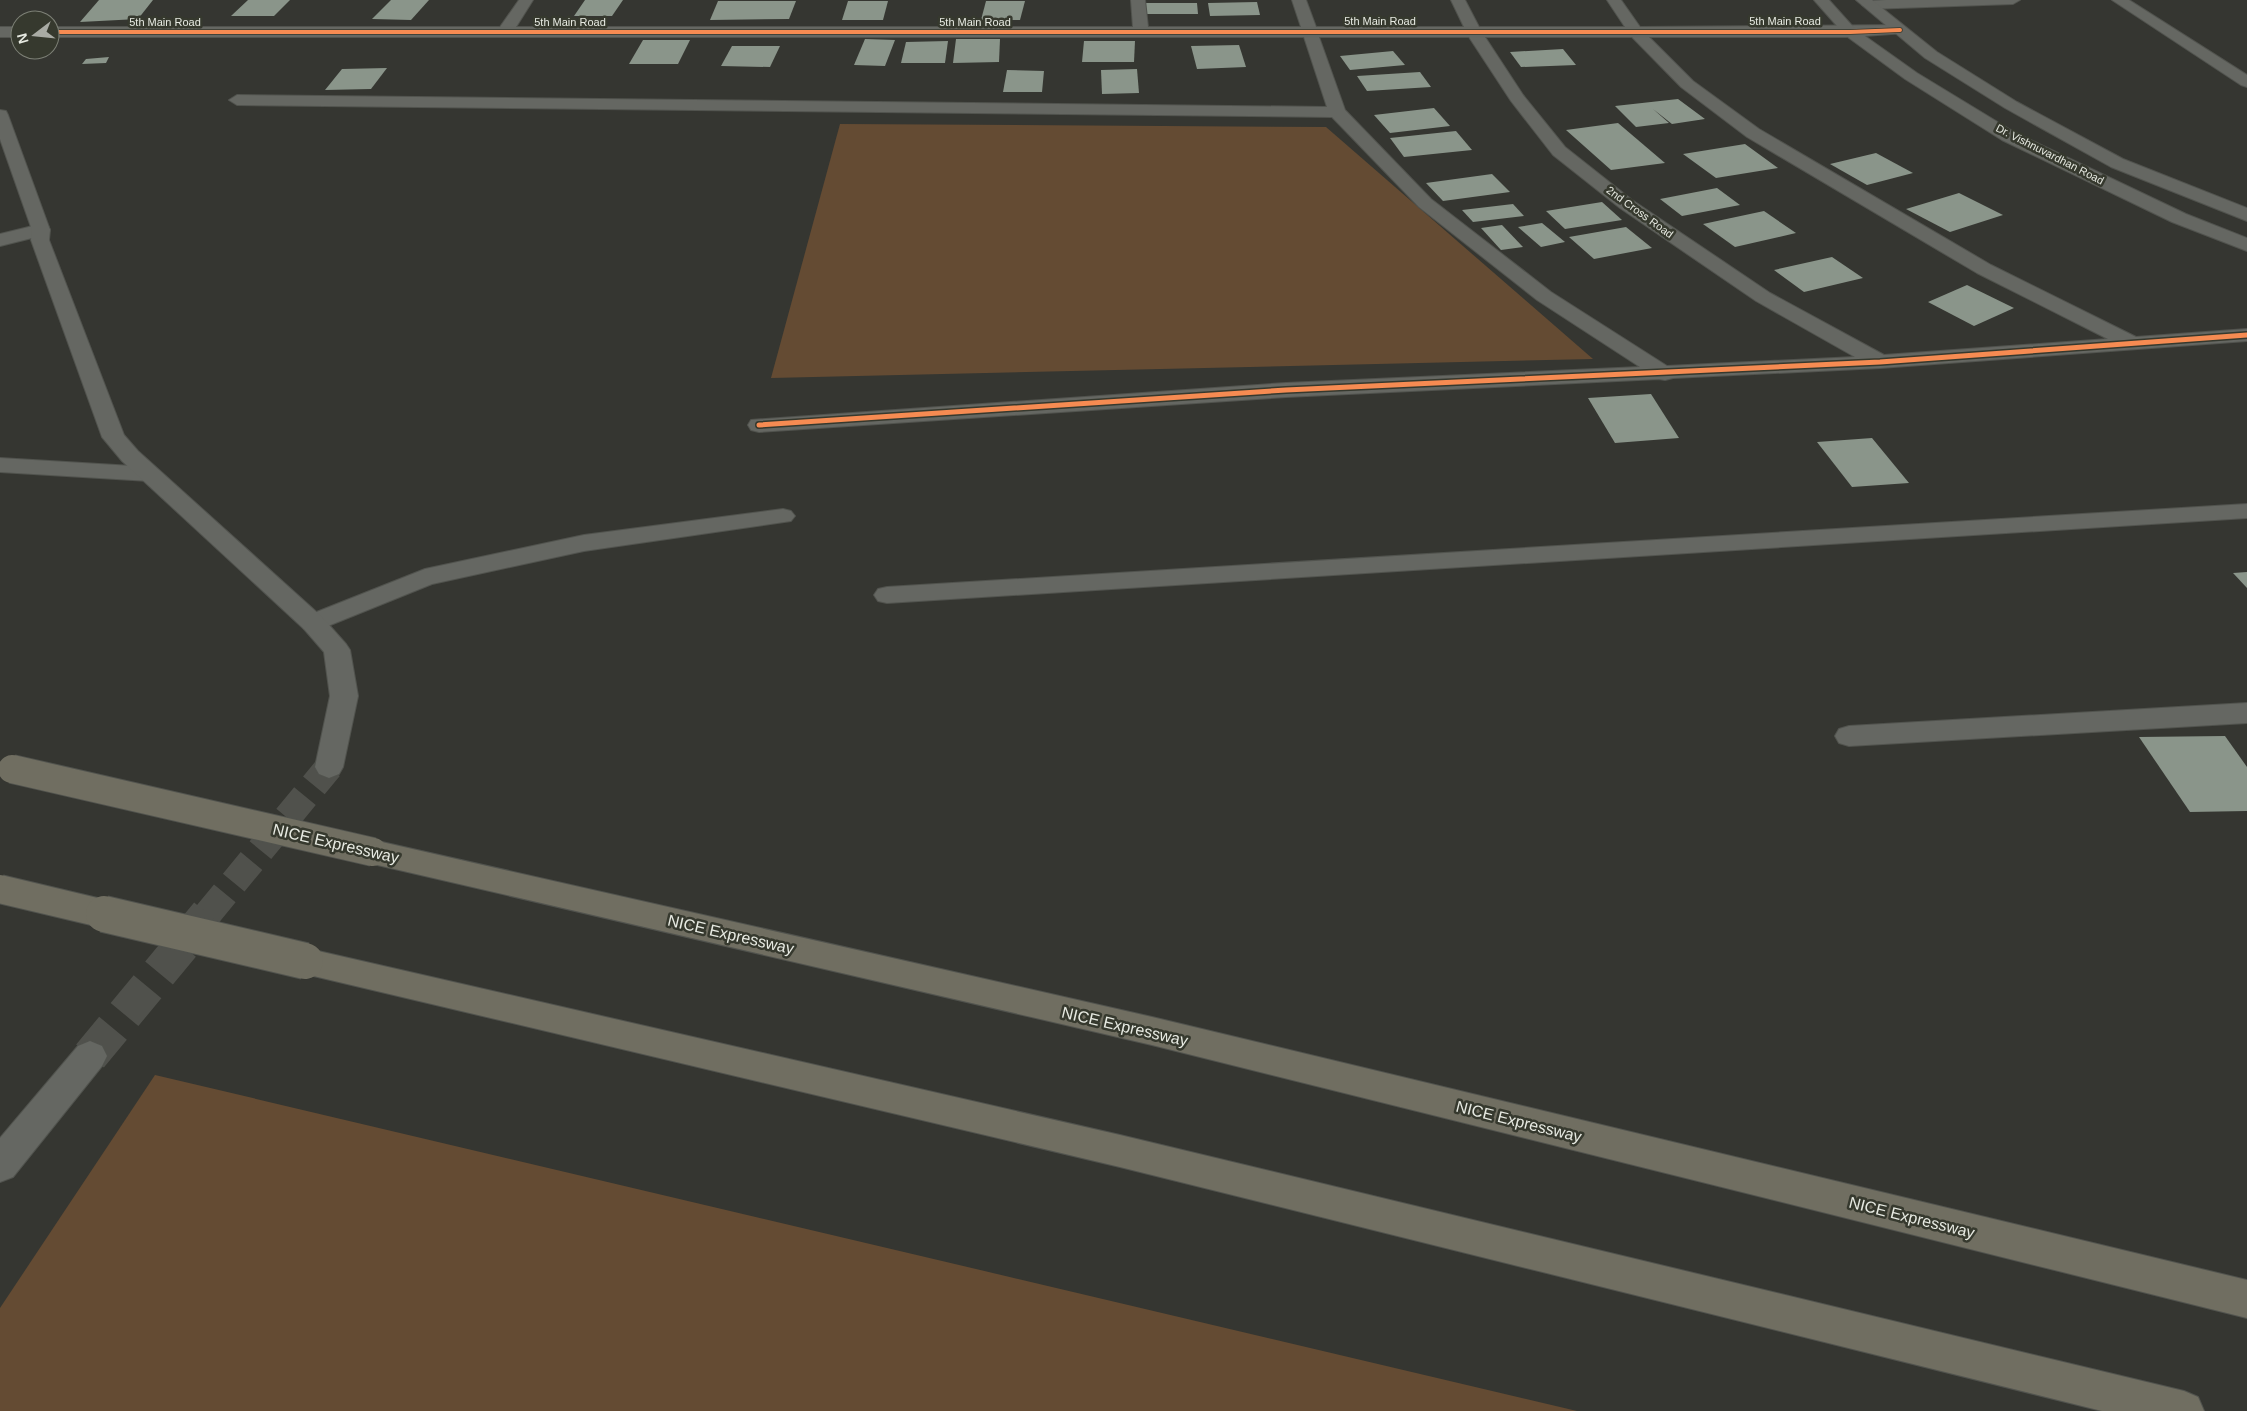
<svg xmlns="http://www.w3.org/2000/svg" width="2247" height="1411" viewBox="0 0 2247 1411" font-family="Helvetica,sans-serif">
	<style>
		.green { fill: #644b33 }
		.building { fill: #8a958a }
		.lines { fill: none; stroke-linecap: round; stroke-linejoin: round }
		.tertiary-tunnel-far1 { stroke: #50514c; stroke-width: 28; stroke-dasharray: 28 14; stroke-linecap: butt }
		.tertiary-tunnel { stroke: #50514c; stroke-width: 36; stroke-dasharray: 36 18; stroke-linecap: butt }
		.minor-casing { stroke: #51534e; stroke-width: 2 }
		.tertiary-casing { stroke: #51534e; stroke-width: 2 }
		.secondary-casing { stroke: #51534e; stroke-width: 2 }
		.motorway-casing { stroke: #51534e; stroke-width: 2 }
		.minor { fill: #656762; fill-rule: evenodd }
		.tertiary { fill: #656762; fill-rule: evenodd }
		.secondary { fill: #656762; fill-rule: evenodd }
		.motorway { fill: #706e61; fill-rule: evenodd }
		.motorway-bridge-far1-casing { stroke: #51534e; stroke-width: 30; stroke-linecap: butt }
		.motorway-bridge-casing { stroke: #51534e; stroke-width: 38; stroke-linecap: butt }
		.motorway-bridge-far1 { stroke: #706e61; stroke-width: 28 }
		.motorway-bridge { stroke: #706e61; stroke-width: 36 }
		.cycleway-far1-casing { stroke: #36392e; stroke-width: 5.5 }
		.cycleway-casing { stroke: #36392e; stroke-width: 8 }
		.cycleway-far1 { stroke: #f68b52; stroke-width: 4 }
		.cycleway { stroke: #f68b52; stroke-width: 5 }
		.labels { text-anchor: middle; stroke-width: 5; stroke-linejoin: round; paint-order: stroke }
		.far-street-label { font-size: 11px; fill: #e7eae2; stroke: #36392e }
		.near-street-label { font-size: 16px; fill: #e7eae2; stroke: #36392e }
	</style>
	<rect width="100%" height="100%" fill="#353631"/>
	<g class="green">
		<polygon points="840,124 1326,127 1593,359 771,378"/>
		<polygon points="155,1075 1577,1411 0,1411 0,1308"/>
	</g>
	<g class="building">
		<polygon points="99,0 153,0 138,19 80,22"/>
		<polygon points="248,0 290,0 274,16 231,16"/>
		<polygon points="391,0 429,0 411,20 372,19"/>
		<polygon points="585,0 623,0 612,16 574,16"/>
		<polygon points="718,1 796,1 789,19 710,20"/>
		<polygon points="848,1 888,1 883,20 842,20"/>
		<polygon points="986,1 1025,1 1020,20 981,20"/>
		<polygon points="1257,2 1260,15 1210,16 1208,3"/>
		<polygon points="1143,3 1197,3 1198,14 1144,14"/>
		<polygon points="865,39 895,40 885,66 854,65"/>
		<polygon points="956,39 1000,39 999,62 953,63"/>
		<polygon points="643,40 690,40 678,64 629,64"/>
		<polygon points="948,41 945,63 901,63 906,42"/>
		<polygon points="1084,41 1135,41 1134,62 1082,62"/>
		<polygon points="1239,45 1246,67 1197,69 1191,46"/>
		<polygon points="732,46 780,46 770,67 721,66"/>
		<polygon points="1563,49 1576,65 1521,67 1510,52"/>
		<polygon points="1393,51 1405,65 1350,70 1340,56"/>
		<polygon points="109,57 106,63 82,64 86,59"/>
		<polygon points="387,68 371,89 325,90 342,69"/>
		<polygon points="1137,69 1139,93 1102,94 1101,70"/>
		<polygon points="1007,70 1044,71 1042,92 1003,92"/>
		<polygon points="1420,72 1431,87 1367,91 1357,76"/>
		<polygon points="1678,99 1705,119 1672,124 1653,109 1669,123 1636,127 1615,106"/>
		<polygon points="1434,108 1450,126 1390,133 1374,115"/>
		<polygon points="1618,123 1665,163 1611,170 1566,130"/>
		<polygon points="1456,131 1472,150 1404,157 1390,138"/>
		<polygon points="1745,144 1778,168 1716,178 1683,154"/>
		<polygon points="1876,153 1913,173 1867,185 1830,164"/>
		<polygon points="1492,174 1510,192 1443,201 1426,183"/>
		<polygon points="1717,188 1740,205 1682,216 1660,199"/>
		<polygon points="1959,193 2003,215 1950,232 1906,209"/>
		<polygon points="1602,202 1622,220 1565,229 1546,211"/>
		<polygon points="1513,204 1524,216 1473,222 1462,210"/>
		<polygon points="1764,211 1796,233 1735,247 1703,224"/>
		<polygon points="1542,223 1565,242 1541,247 1518,227"/>
		<polygon points="1502,225 1523,247 1501,250 1481,228"/>
		<polygon points="1626,227 1652,248 1594,259 1569,237"/>
		<polygon points="1832,257 1863,278 1804,292 1774,270"/>
		<polygon points="1967,285 2014,308 1974,326 1928,302"/>
		<polygon points="1651,394 1679,438 1615,443 1588,398"/>
		<polygon points="1872,438 1909,483 1852,487 1817,442"/>
		<polygon points="2247,572 2247,588 2233,573"/>
		<polygon points="2225,736 2247,767 2247,811 2190,812 2139,737"/>
	</g>
	<g class="lines">
		<polyline class="tertiary-tunnel-far1" points="207,915 329,767"/>
		<polyline class="tertiary-tunnel" points="90,1056 208,914"/>
		<defs>
			<g id="minor">
				<path d="M519,0h14l-17,27h617l-2,-27h14l3,27h153l-9,-27h14l10,27h148l-13,-27h14l14,27h146l-18,-27h14l19,27 260,-2 5,2 3,3 -3,3 -55,4h-201l44,44 66,48 232,136 145,72 111,-8v12l-367,27 -207,10 -8,2 -6,-1 -373,18 -527,35 -8,-2 -3,-5 3,-5 535,-37 354,-16 -103,-67 -118,-93 -87,-90 -1095,-12 -8,-5 8,-5 1090,12 -23,-70h-1254v-10h450zM1319,37h150l42,64 42,54 67,53 136,93 99,56 -188,9 -116,-74 -120,-93 -86,-89zM1485,37h147l49,50 66,50 230,136 131,66 -224,16 -114,-62 -138,-93 -67,-53 -42,-52z"/>
				<polygon points="1886,0 2020,0 2013,4 1869,9 1862,5 1869,1"/>
				<polygon points="2112,0 2129,0 2247,75 2247,87 2241,85"/>
				<rect x="0" y="27" width="20" height="10"/>
				<polygon points="41,224 48,226 50,230 48,234 0,246 0,234"/>
				<polygon points="0,458 149,467 157,469 161,474 157,479 149,481 0,472"/>
				<polygon points="2247,504 2247,518 887,603 878,601 874,595 878,589 887,587"/>
				<polygon points="783,509 791,511 795,516 791,521 584,551 432,584 313,632 304,629 300,623 304,617 425,569 584,535"/>
				<polygon points="2247,703 2247,723 1849,746 1839,743 1835,736 1839,729 1849,726"/>
			</g>
			<g id="tertiary">
				<polygon points="0,110 6,111 8,115 50,230 49,240 124,435 138,451 322,617 346,644 350,650 358,696 343,767 339,774 329,778 319,774 315,767 330,696 324,652 304,629 122,461 102,437 31,240 32,230 0,139"/>
				<polygon points="90,1041 102,1046 107,1056 102,1066 13,1177 0,1182 0,1138 78,1046"/>
			</g>
			<g id="secondary">
				<polygon points="1814,0 1829,0 1855,29 1917,73 2014,132 2186,214 2247,238 2247,251 2172,222 2002,140 1905,79 1845,35"/>
				<polygon points="1856,0 1872,0 1937,52 2017,102 2123,159 2247,208 2247,221 2111,167 2005,108 1925,58"/>
			</g>
			<g id="motorway">
				<polygon points="373,840 1152,1017 2247,1280 2247,1318 1152,1045 373,864 362,860 358,852 362,844"/>
				<polygon points="305,948 1120,1135 2184,1391 2198,1397 2204,1411 2102,1411 1120,1167 305,974 294,970 289,961 294,952"/>
			</g>
		</defs>
		<use href="#minor" class="minor-casing"/>
		<use href="#tertiary" class="tertiary-casing"/>
		<use href="#secondary" class="secondary-casing"/>
		<use href="#motorway" class="motorway-casing"/>
		<use href="#minor" class="minor"/>
		<use href="#tertiary" class="tertiary"/>
		<use href="#secondary" class="secondary"/>
		<use href="#motorway" class="motorway"/>
		<defs>
			<g id="motorway-bridge-far1">
				<polyline points="12,769 373,852"/>
				<polyline points="0,889 109,915"/>
			</g>
			<polyline id="motorway-bridge" points="104,914 305,961"/>
		</defs>
		<use href="#motorway-bridge-far1" class="motorway-bridge-far1-casing"/>
		<use href="#motorway-bridge" class="motorway-bridge-casing"/>
		<use href="#motorway-bridge-far1" class="motorway-bridge-far1"/>
		<use href="#motorway-bridge" class="motorway-bridge"/>
		<defs>
			<polyline id="cycleway-far1" points="50,32 1850,32 1900,30"/>
			<polyline id="cycleway" points="759,425 1286,390 1880,362 2247,335"/>
		</defs>
		<use href="#cycleway-far1" class="cycleway-far1-casing"/>
		<use href="#cycleway" class="cycleway-casing"/>
		<use href="#cycleway-far1" class="cycleway-far1"/>
		<use href="#cycleway" class="cycleway"/>
	</g>
	<g class="labels">
		<g class="far-street-label">
			<text x="1380" y="25">5th Main Road</text>
			<text x="1785" y="25">5th Main Road</text>
			<text x="165" y="26">5th Main Road</text>
			<text x="570" y="26">5th Main Road</text>
			<text x="975" y="26">5th Main Road</text>
			<text transform="translate(2050 154) rotate(27)" y="4">Dr. Vishnuvardhan Road</text>
			<text transform="translate(1640 212) rotate(36)" y="4">2nd Cross Road</text>
		</g>
		<g class="near-street-label">
			<text transform="translate(336 843) rotate(13)" y="6">NICE Expressway</text>
			<text transform="translate(731 934) rotate(13)" y="6">NICE Expressway</text>
			<text transform="translate(1125 1026) rotate(13)" y="6">NICE Expressway</text>
			<text transform="translate(1519 1121) rotate(14)" y="6">NICE Expressway</text>
			<text transform="translate(1912 1217) rotate(14)" y="6">NICE Expressway</text>
		</g>
	</g>
	<g transform="translate(35 35) rotate(254)"><circle r="24" fill="#36392e" stroke="#7d8076"/>
	<path d="M0-4L9 19L0 12L-9 19Z" fill="#a9aba4"/>
	<text y="-8" font-size="14" font-weight="bold" text-anchor="middle" fill="#e7eae2">N</text>
	</g>
</svg>
